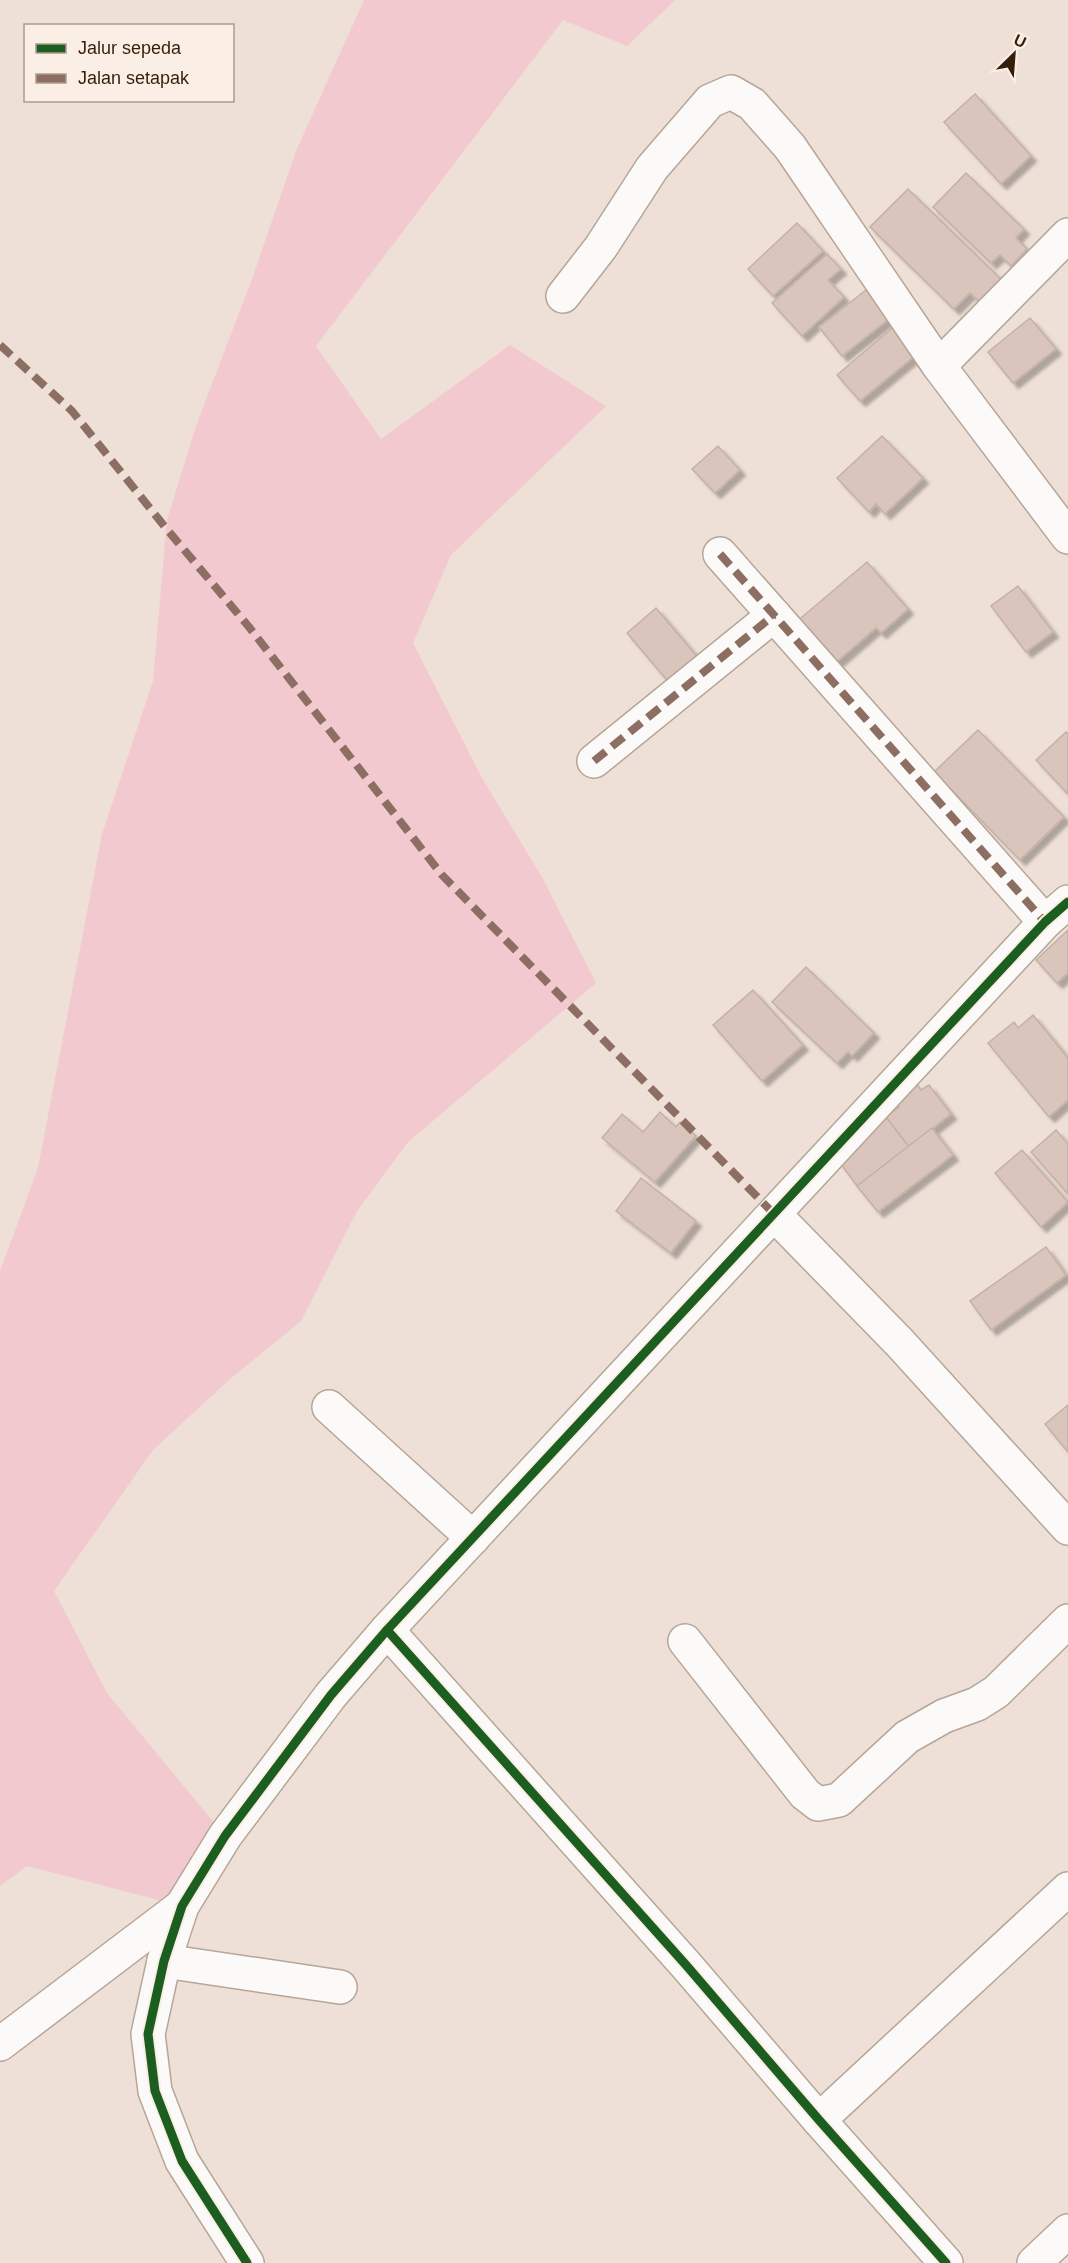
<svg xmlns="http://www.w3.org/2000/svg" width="1068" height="2263" viewBox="0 0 1068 2263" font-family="Helvetica,sans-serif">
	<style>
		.green { fill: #f2c9cf }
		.building { fill: #d9c5bc; stroke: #c4b0a7; stroke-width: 1.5; filter: url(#shadow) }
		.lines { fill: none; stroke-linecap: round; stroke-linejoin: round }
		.minor-casing { stroke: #b6a698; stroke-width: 36 }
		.minor { stroke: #fcfaf9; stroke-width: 33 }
		.quiet { stroke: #8d6e63; stroke-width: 8; stroke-dasharray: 15 8; stroke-linecap: butt }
		.cycleway-casing { stroke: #fbefe5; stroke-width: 13 }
		.cycleway { stroke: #1b5e20; stroke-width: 9 }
	</style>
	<defs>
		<filter id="shadow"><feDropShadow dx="5.5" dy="5.5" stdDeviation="1.5" flood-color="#0004"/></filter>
	</defs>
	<rect width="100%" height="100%" fill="#eee0d6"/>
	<polygon class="green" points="364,0 675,0 627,46 563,20 316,346 381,439 510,345 606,406 451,555 413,643 482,778 543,879 596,983 408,1142 357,1211 301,1321 229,1380 153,1450 54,1591 107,1693 225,1836 182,1906 27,1866 0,1886 0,1271 38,1168 102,834 153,681 167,520 196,426 252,279 296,151"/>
	<g class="building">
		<polygon points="975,94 1031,156 1001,184 944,122"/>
		<polygon points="966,173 1024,229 1016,238 1027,249 1011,266 1000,255 991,263 933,207"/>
		<polygon points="908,189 1003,281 981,303 970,293 954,309 870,227"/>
		<polygon points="797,223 823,251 773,296 748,269"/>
		<polygon points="827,254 841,269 828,280 844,297 802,336 772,303"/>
		<polygon points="871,286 894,315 842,356 819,327"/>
		<polygon points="1030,318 1056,349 1013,383 988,352"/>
		<polygon points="892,328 916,355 860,401 837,375"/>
		<polygon points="882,436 923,478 885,514 876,504 869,512 837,478"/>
		<polygon points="718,446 740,470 715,493 692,469"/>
		<polygon points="867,562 908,609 881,633 876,628 832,666 795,623"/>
		<polygon points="1018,586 1053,632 1026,652 991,606"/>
		<polygon points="656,608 700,660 671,685 627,633"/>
		<polygon points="978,730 1064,817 1020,860 934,772"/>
		<polygon points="1066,732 1068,734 1068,794 1036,760"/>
		<polygon points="1068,930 1068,973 1057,983 1036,960"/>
		<polygon points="806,967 874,1033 852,1056 848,1052 837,1063 772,1002"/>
		<polygon points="753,990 803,1045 762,1081 713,1025"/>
		<polygon points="1033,1015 1068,1058 1068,1100 1049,1117 988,1043 1014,1022 1018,1028"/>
		<polygon points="917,1084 921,1090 929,1085 951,1114 909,1147 886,1117 899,1107 894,1101"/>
		<polygon points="660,1112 676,1127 680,1122 696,1136 655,1182 602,1138 622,1114 643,1132"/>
		<polygon points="886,1117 909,1147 857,1186 835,1156"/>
		<polygon points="932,1128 953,1155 878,1212 857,1186"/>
		<polygon points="1056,1130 1068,1144 1068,1194 1031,1152"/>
		<polygon points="1022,1150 1068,1202 1041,1227 995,1173"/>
		<polygon points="641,1178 696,1221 671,1253 616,1211"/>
		<polygon points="1046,1247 1066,1275 991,1330 970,1301"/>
		<polygon points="1068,1405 1068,1452 1045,1424"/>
	</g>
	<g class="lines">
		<defs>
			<g id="minor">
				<polyline points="563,296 601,247 652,168 710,101 731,92 752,104 790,147 939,366 1068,537"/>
				<polyline points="939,366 1068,235"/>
				<polyline points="720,554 1045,922"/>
				<polyline points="594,761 774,615"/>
				<polyline points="774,1214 900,1343 1068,1528"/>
				<polyline points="329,1407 473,1538"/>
				<polyline points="387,1630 686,1965 819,2120 946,2263"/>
				<polyline points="685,1641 805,1794 818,1804 839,1800 907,1737 944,1716 977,1704 996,1692 1068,1621"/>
				<polyline points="164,1961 340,1987"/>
				<polyline points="0,2044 182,1906"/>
				<polyline points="819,2120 1068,1889"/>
				<polyline points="247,2263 182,2161 155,2091 148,2034 164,1961 182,1906 225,1836 331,1695 387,1630 1045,922 1068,902"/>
				<polyline points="1034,2263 1068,2231"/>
			</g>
		</defs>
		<use href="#minor" class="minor-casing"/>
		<use href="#minor" class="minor"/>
		<g class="quiet">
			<polyline points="0,345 72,411 165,527 249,627 442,875 774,1214"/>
			<polyline points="720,554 1045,922"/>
			<polyline points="594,761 774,615"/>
		</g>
		<defs>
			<g id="cycleway">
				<polyline points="387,1630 686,1965 819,2120 946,2263"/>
				<polyline points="247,2263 182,2161 155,2091 148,2034 164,1961 182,1906 225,1836 331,1695 387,1630 1045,922 1068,902"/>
			</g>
		</defs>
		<use href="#cycleway" class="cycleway-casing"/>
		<use href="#cycleway" class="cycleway"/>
	</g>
	<rect x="24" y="24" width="210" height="78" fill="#fbefe5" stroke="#ac9c8e" stroke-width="1.5"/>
	<rect x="36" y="44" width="30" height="9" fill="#1b5e20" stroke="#ac9c8e" stroke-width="1.5"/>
	<text x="78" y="54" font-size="18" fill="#351f0b">Jalur sepeda</text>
	<rect x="36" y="74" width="30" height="9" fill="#8d6e63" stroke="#ac9c8e" stroke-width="1.5"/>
	<text x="78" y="84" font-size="18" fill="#351f0b">Jalan setapak</text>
	<g transform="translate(1014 54) rotate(25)" stroke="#fbefe5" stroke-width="4.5" paint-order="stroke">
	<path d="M0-4.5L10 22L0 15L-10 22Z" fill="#351f0b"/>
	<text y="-9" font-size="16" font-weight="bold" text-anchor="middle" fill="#351f0b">U</text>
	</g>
</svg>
